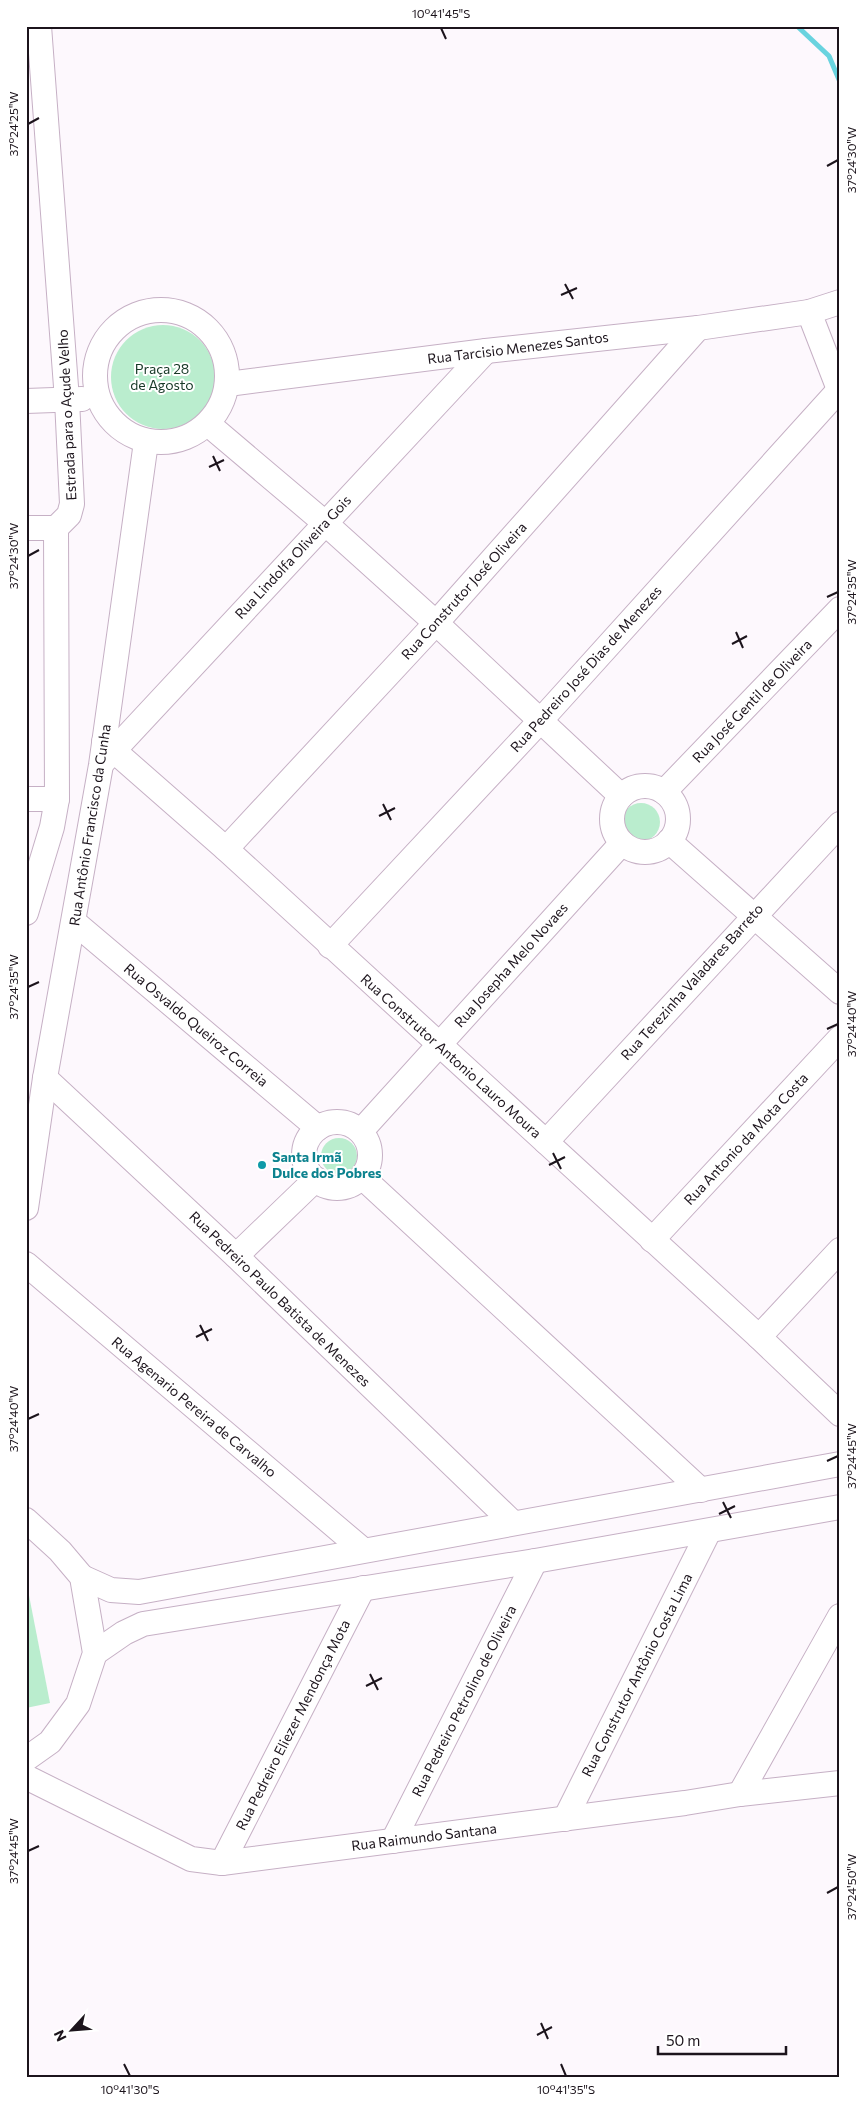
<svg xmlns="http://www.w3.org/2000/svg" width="866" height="2103" viewBox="0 0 866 2103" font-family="Commissioner,sans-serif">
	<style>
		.green { fill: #baedce }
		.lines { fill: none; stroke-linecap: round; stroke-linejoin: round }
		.stream { stroke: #69d3df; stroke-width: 5 }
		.minor-casing { stroke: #c6b0c5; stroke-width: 26 }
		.minor { stroke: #fff; stroke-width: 24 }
		.ticks { fill: none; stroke: #1c141c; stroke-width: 2 }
		.culture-dot { fill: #0f9aa8; stroke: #fff; stroke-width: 2 }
		.labels { text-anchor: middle; stroke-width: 4; stroke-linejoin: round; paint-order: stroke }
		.street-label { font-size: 14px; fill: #1c141c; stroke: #fff }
		.park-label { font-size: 14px; fill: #173927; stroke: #fff }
		.culture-label { font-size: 14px; font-weight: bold; fill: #0d838f; stroke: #fff; text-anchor: start }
		.neatline { fill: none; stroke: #1c141c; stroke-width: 2 }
		.ticks-label { font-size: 12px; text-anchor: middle; fill: #1c141c }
	</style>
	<rect width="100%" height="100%" fill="#fdf8fd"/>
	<g class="green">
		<circle cx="163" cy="377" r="52"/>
		<circle cx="641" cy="822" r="19"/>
		<circle cx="339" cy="1156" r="18"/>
		<polygon points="26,1580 50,1703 26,1708"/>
	</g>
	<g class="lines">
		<polyline class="stream" points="797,26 829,56 840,82"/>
		<defs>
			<g id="minor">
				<circle cx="161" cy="376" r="66"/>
				<polyline points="809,312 840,392"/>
				<polyline points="228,384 486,351 698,328 809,312 840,302"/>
				<polyline points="26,401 82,399"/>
				<polyline points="208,424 325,523 436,623 621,796"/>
				<polyline points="26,528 56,528"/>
				<polyline points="104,742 226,849 759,1337 840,1414"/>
				<polyline points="104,761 486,351"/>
				<circle cx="645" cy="819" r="33"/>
				<polyline points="664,792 840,609"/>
				<polyline points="26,799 57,799"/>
				<polyline points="669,841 840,992"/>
				<polyline points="226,849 436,623 698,328"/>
				<polyline points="26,913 52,827 57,799 56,528 69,515 72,504 67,400 39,26"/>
				<polyline points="74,922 318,1128"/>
				<polyline points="330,946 541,720 839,390"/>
				<polyline points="45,1078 236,1256 512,1522"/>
				<circle cx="337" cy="1155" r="33"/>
				<polyline points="361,1131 622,843"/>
				<polyline points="546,1142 840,824"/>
				<polyline points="362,1177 701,1490"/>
				<polyline points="26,1208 45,1078 101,765 146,442"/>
				<polyline points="652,1240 840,1038"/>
				<polyline points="236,1256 316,1179"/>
				<polyline points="26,1264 363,1550"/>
				<polyline points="759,1337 840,1250"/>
				<polyline points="26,1520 60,1551 82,1577 95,1653 78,1704 50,1742 26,1759"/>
				<polyline points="82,1577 111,1590 139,1592 840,1464"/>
				<polyline points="95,1653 124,1633 143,1624 535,1561 840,1507"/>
				<polyline points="26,1777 191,1859 222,1863 685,1803 740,1794 840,1783"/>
				<polyline points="740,1794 840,1616"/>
				<polyline points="565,1819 709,1531"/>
				<polyline points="393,1841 535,1561"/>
				<polyline points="222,1863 363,1588"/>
			</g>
		</defs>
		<use href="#minor" class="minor-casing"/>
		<use href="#minor" class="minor"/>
	</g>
	<path class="ticks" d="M441,28l5,11M28,124l11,-6M827,166l11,-6M565,284l8,15M561,295l16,-7M213,456l7,15M209,467l15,-7M28,556l11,-6M827,597l11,-5M736,632l7,16M732,644l15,-8M383,804l8,16M379,816l16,-8M28,987l11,-5M827,1029l11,-5M553,1153l8,16M549,1165l16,-8M200,1325l8,16M196,1337l16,-8M28,1419l11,-5M827,1461l11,-5M723,1502l8,16M719,1514l16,-8M370,1674l8,16M366,1686l16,-8M28,1851l11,-5M827,1893l11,-6M541,2023l7,16M537,2035l15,-8M124,2064l6,12M561,2064l5,12"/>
	<circle class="culture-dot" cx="262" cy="1165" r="5"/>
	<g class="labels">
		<g class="street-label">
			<text transform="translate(518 348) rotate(-7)" y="5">Rua Tarcisio Menezes Santos</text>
			<text transform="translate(67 415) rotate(-93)" y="5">Estrada para o Açude Velho</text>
			<text transform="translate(293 557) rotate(-47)" y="5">Rua Lindolfa Oliveira Gois</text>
			<text transform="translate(464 591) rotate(-48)" y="5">Rua Construtor José Oliveira</text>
			<text transform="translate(586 669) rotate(-48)" y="5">Rua Pedreiro José Dias de Menezes</text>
			<text transform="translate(752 701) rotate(-46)" y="5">Rua José Gentil de Oliveira</text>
			<text transform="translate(90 825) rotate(-81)" y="5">Rua Antônio Francisco da Cunha</text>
			<text transform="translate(511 965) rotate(-48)" y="5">Rua Josepha Melo Novaes</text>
			<text transform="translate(692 982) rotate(-48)" y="5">Rua Terezinha Valadares Barreto</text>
			<text transform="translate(196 1025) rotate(40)" y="5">Rua Osvaldo Queiroz Correia</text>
			<text transform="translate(451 1056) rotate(42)" y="5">Rua Construtor Antonio Lauro Moura</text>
			<text transform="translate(746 1139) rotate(-47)" y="5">Rua Antonio da Mota Costa</text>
			<text transform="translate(280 1299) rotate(44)" y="5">Rua Pedreiro Paulo Batista de Menezes</text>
			<text transform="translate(194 1407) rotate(40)" y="5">Rua Agenario Pereira de Carvalho</text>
			<text transform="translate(637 1675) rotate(-63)" y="5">Rua Construtor Antônio Costa Lima</text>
			<text transform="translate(464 1701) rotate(-63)" y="5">Rua Pedreiro Petrolino de Oliveira</text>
			<text transform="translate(293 1725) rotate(-63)" y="5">Rua Pedreiro Eliezer Mendonça Mota</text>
			<text transform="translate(424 1837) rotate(-7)" y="5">Rua Raimundo Santana</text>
		</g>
		<g class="park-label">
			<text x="162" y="374">Praça 28<tspan x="162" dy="16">de Agosto</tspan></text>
		</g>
		<g class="culture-label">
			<text x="272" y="1162">Santa Irmã<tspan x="272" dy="16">Dulce dos Pobres</tspan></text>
		</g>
	</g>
	<rect width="866" height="2103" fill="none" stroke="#ffffff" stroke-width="55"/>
	<g transform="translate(72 2030) rotate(244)" stroke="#ffffff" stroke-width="4" paint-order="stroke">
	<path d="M0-4L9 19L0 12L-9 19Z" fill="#1c141c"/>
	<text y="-8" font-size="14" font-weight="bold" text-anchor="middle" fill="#1c141c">N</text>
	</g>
	<path d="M658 2046v8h128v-8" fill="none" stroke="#1c141c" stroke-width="2.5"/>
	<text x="666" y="2046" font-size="15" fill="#1c141c" stroke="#ffffff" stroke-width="4" paint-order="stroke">50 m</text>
	<rect x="28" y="28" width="810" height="2048" class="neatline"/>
	<g class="ticks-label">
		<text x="441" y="18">10°41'45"S</text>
		<text transform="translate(14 124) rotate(-90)" y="4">37°24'25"W</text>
		<text transform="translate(852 160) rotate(-90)" y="4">37°24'30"W</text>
		<text transform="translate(14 556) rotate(-90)" y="4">37°24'30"W</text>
		<text transform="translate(852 592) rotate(-90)" y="4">37°24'35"W</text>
		<text transform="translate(14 987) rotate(-90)" y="4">37°24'35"W</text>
		<text transform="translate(852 1024) rotate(-90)" y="4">37°24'40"W</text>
		<text transform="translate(14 1419) rotate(-90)" y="4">37°24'40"W</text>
		<text transform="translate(852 1456) rotate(-90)" y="4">37°24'45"W</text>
		<text transform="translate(14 1851) rotate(-90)" y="4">37°24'45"W</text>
		<text transform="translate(852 1887) rotate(-90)" y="4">37°24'50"W</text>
		<text x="130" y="2094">10°41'30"S</text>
		<text x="566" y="2094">10°41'35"S</text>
	</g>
</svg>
